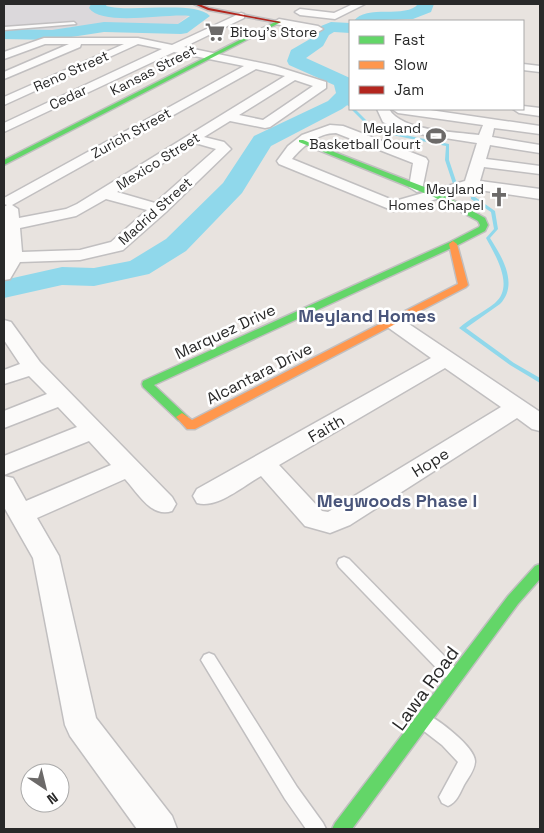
<svg xmlns="http://www.w3.org/2000/svg" width="544" height="833" viewBox="0 0 544 833" font-family="'Space Grotesk',sans-serif">
	<style>
		.industrial { fill: #dbd8db }
		.lines { fill: none; stroke-linecap: round; stroke-linejoin: round }
		.stream { fill: #90d8eb; fill-rule: evenodd }
		.river { fill: #90d8eb; fill-rule: evenodd }
		.lane-casing { stroke: #c1bfc0; stroke-width: 3 }
		.street-casing { stroke: #c1bfc0; stroke-width: 3 }
		.fast-casing { stroke: #c1bfc0; stroke-width: 3 }
		.slow-casing { stroke: #c1bfc0; stroke-width: 3 }
		.jam-casing { stroke: #c1bfc0; stroke-width: 3 }
		.lane { fill: #fcfbfa; fill-rule: evenodd }
		.street { fill: #fcfbfa; fill-rule: evenodd }
		.fast { fill: #63d668; fill-rule: evenodd }
		.slow { fill: #ff974d; fill-rule: evenodd }
		.jam { fill: #b3261e; fill-rule: evenodd }
		.labels { text-anchor: middle; stroke-width: 5; stroke-linejoin: round; paint-order: stroke }
		.far-poi-label { font-size: 14px; fill: #292929; stroke: #fff; text-anchor: end }
		.far-street-label { font-size: 14px; fill: #292929; stroke: #fff }
		.street-label { font-size: 16px; fill: #292929; stroke: #fff }
		.neighbourhood-label { font-size: 18px; font-weight: bold; fill: #49557a; stroke: #fff }
		.near-street-label { font-size: 19px; fill: #292929; stroke: #fff }
	</style>
	<rect width="100%" height="100%" fill="#e8e3df"/>
	<polygon class="industrial" points="4,4 88,4 107,14 192,13 180,22 176,27 101,25 71,27 48,32 4,32"/>
	<g class="lines">
		<g class="stream">
			<polygon points="342,99 350,105 350,107 341,101 340,100"/>
			<polygon points="351,109 355,109 375,129 449,144 449,160 458,187 457,188 454,187 445,160 446,146 373,131"/>
			<path d="M471,197h4l20,14 3,18 -8,9c12,19 29,46 10,66l-34,24 48,35 26,15v5l-30,-18 -51,-37c11,-10 25,-16 36,-25 20,-17 0,-48 -9,-65l8,-9 -3,-17 -20,-13z"/>
		</g>
		<g class="river">
			<path d="M91,4h16l-1,2c25,7 89,-6 104,10l-23,17 -6,1 -77,-2 -52,8 -48,-1v-10l48,1 52,-8 74,2 12,-8c-22,-3 -88,11 -101,-8z"/>
			<path d="M418,4h16l-3,8 -18,7 -59,2c11,-17 53,-2 64,-17z"/>
			<polygon points="331,22 350,23 350,33 334,32 329,35 323,46 306,58 350,78 350,103 342,109 271,146 242,193 186,251 149,274 94,286 62,285 4,298 4,280 62,267 94,268 130,261 166,239 223,183 254,136 328,101 336,93 334,85 289,65 287,61 291,50 310,39 316,28"/>
		</g>
		<defs>
			<g id="lane">
				<polygon points="74,22 76,24 4,30 4,27"/>
				<polygon points="344,557 349,559 458,670 461,675 458,680 453,682 448,680 339,567 337,563 339,559"/>
				<polygon points="209,653 214,655 297,787 323,823 326,829 306,829 285,799 204,665 201,660 204,655"/>
				<path d="M426,714c12,5 49,33 49,47 0,9 -7,17 -11,24 -4,8 -7,17 -16,21l-6,-3 -3,-6 19,-35 -16,-17 -22,-17 -2,-6 2,-6z"/>
			</g>
			<g id="street">
				<polygon points="353,4 365,4 335,19 300,15 295,12 300,9 334,13"/>
				<path d="M241,13l3,1v4l-60,29 91,19 51,16v6l-56,39 -5,1 -35,-7 -26,16 20,5 7,7 -65,63 -43,38 -43,10 -60,2 -10,17 -6,1v-73l3,-2 -3,-1v-6l240,-132 -70,-14 -170,80v-9l158,-74 -24,-5 -134,61v-8l120,-53h-43l-1,3 -76,32v-7l65,-28h-24l-41,15v-7l40,-14h94l34,7zM256,69l29,7 -208,128 -11,5 -47,9 -1,-9 -6,-4zM295,80l18,6 -50,34 -24,-5zM195,143l21,6 -61,54 -38,-11zM106,199l41,11 -36,32 -31,8 -58,2 -2,-24 56,-12z"/>
				<polygon points="279,19 318,26 323,29 318,32 275,24 274,22"/>
				<polygon points="523,64 540,66 540,72 523,70"/>
				<polygon points="523,106 540,108 540,116 519,113 513,109 523,109"/>
				<path d="M377,109h12c12,22 66,23 90,26l4,-10 -85,-12 -6,-4h31l117,17v8l-46,-6 -2,9 48,8v8l-50,-8 -4,14 54,7v8l-56,-7 -4,14 60,8v10l-68,-10 -78,22 -115,-47 -2,-3 11,-15 14,-11 28,-10 13,1 83,32 2,3 -6,29 -5,2 -8,-5 4,-24 -77,-30c-18,0 -33,13 -44,26l103,42 70,-20 12,-38 -77,-12 -17,-9z"/>
				<path d="M393,316l7,2 140,94v19l-8,-2 -15,-11 -167,107 -20,8 -25,-7 -44,-50c-18,10 -44,33 -64,27l-4,-7 4,-7 234,-131 -45,-32 -3,-4 3,-4zM445,368l56,39 -173,105 -6,-1 -43,-46z"/>
				<path d="M4,320l7,2 29,40 132,135 4,7 -4,7c-21,7 -34,-18 -47,-32l-88,39 22,38 37,162 76,98 5,13h-40l-67,-93 -5,-11 -32,-167 -29,-51v-31l9,2 13,23 85,-36 -22,-24 -85,34v-19l73,-29 -19,-20 -54,21v-17l43,-17 -18,-18 -25,8v-14l16,-6 -16,-24z"/>
			</g>
			<g id="fast">
				<polygon points="277,21 281,22 4,165 4,160"/>
				<polygon points="299,140 303,140 440,193 485,218 488,225 485,231 456,246 154,385 188,417 182,421 178,420 143,387 142,384 143,381 450,242 479,227 480,225 478,221 434,197 299,142"/>
				<polygon points="540,564 540,579 518,604 352,829 332,829 335,823 508,596 535,566"/>
			</g>
			<polygon id="slow" points="453,241 457,244 468,285 466,287 195,429 187,429 176,417 182,413 192,420 458,284 449,244"/>
			<polygon id="jam" points="194,4 199,4 209,8 281,22 279,23 208,10"/>
		</defs>
		<use href="#lane" class="lane-casing"/>
		<use href="#street" class="street-casing"/>
		<use href="#fast" class="fast-casing"/>
		<use href="#slow" class="slow-casing"/>
		<use href="#jam" class="jam-casing"/>
		<use href="#lane" class="lane"/>
		<use href="#street" class="street"/>
		<use href="#fast" class="fast"/>
		<use href="#slow" class="slow"/>
		<use href="#jam" class="jam"/>
	</g>
	<defs>
		<symbol id="supermarket-bare" viewBox="-9 -9 18 18"><path d="M-6-5.5h2.5l.6 2H6L4.5 2H-2.5L-4.4-4H-6ZM-1.5 3.2a1.3 1.3 0 1 0 .1 0ZM3 3.2a1.3 1.3 0 1 0 .1 0Z" fill="#6c6a69" stroke="#fff" stroke-width="2.5" paint-order="stroke"/></symbol>
		<symbol id="stadium-bare" viewBox="-9 -9 18 18"><path d="M0-5a6.5 5 0 1 0 0 10a6.5 5 0 1 0 0-10ZM-3.5-1.8h7v3.6h-7Z" fill="#6c6a69" stroke="#fff" stroke-width="2.5" paint-order="stroke"/></symbol>
		<symbol id="church-bare" viewBox="-9 -9 18 18"><path d="M-1.2-6h2.4v3.5h3.3v2.4h-3.3V6h-2.4V-.1h-3.3v-2.4h3.3Z" fill="#6c6a69" stroke="#fff" stroke-width="2.5" paint-order="stroke"/></symbol>
	</defs>
	<g fill-rule="evenodd">
		<use href="#supermarket-bare" x="201" y="18" width="28" height="28"/>
		<use href="#stadium-bare" x="422" y="122" width="28" height="28"/>
		<use href="#church-bare" x="485" y="183" width="28" height="28"/>
	</g>
	<g class="labels">
		<g class="far-poi-label">
			<text x="230" y="37" text-anchor="start">Bitoy's Store</text>
			<text x="421" y="133">Meyland<tspan x="421" dy="16">Basketball Court</tspan></text>
			<text x="484" y="194">Meyland<tspan x="484" dy="16">Homes Chapel</tspan></text>
		</g>
		<g class="far-street-label">
			<text transform="translate(153 70) rotate(-27)" y="5">Kansas Street</text>
			<text transform="translate(71 71) rotate(-24)" y="5">Reno Street</text>
			<text transform="translate(68 97) rotate(-25)" y="5">Cedar</text>
			<text transform="translate(131 133) rotate(-29)" y="5">Zurich Street</text>
			<text transform="translate(158 161) rotate(-32)" y="5">Mexico Street</text>
			<text transform="translate(155 211) rotate(-42)" y="5">Madrid Street</text>
		</g>
		<g class="street-label">
			<text transform="translate(225 331) rotate(-25)" y="6">Marquez Drive</text>
			<text transform="translate(259 373) rotate(-27)" y="6">Alcantara Drive</text>
			<text transform="translate(326 428) rotate(-30)" y="6">Faith</text>
			<text transform="translate(430 462) rotate(-32)" y="6">Hope</text>
		</g>
		<g class="neighbourhood-label">
			<text x="367" y="322">Meyland Homes</text>
			<text x="397" y="507">Meywoods Phase I</text>
		</g>
		<g class="near-street-label">
			<text transform="translate(425 688) rotate(-54)" y="7">Lawa Road</text>
		</g>
	</g>
	<rect width="544" height="833" fill="none" stroke="#292929" stroke-width="10"/>
	<rect x="349" y="20" width="175" height="90" fill="#ffffff" stroke="#a9a9a9"/>
	<rect x="359" y="36" width="25" height="8" fill="#63d668" stroke="#a9a9a9"/>
	<text x="394" y="45" font-size="15" fill="#292929">Fast</text>
	<rect x="359" y="61" width="25" height="8" fill="#ff974d" stroke="#a9a9a9"/>
	<text x="394" y="70" font-size="15" fill="#292929">Slow</text>
	<rect x="359" y="86" width="25" height="8" fill="#b3261e" stroke="#a9a9a9"/>
	<text x="394" y="95" font-size="15" fill="#292929">Jam</text>
	<g transform="translate(45 788) rotate(145)"><circle r="24" fill="#ffffff" stroke="#a9a9a9"/>
	<path d="M0-4L9 19L0 12L-9 19Z" fill="#6c6a69"/>
	<text y="-8" font-size="14" font-weight="bold" text-anchor="middle" fill="#292929">N</text>
	</g>
</svg>
